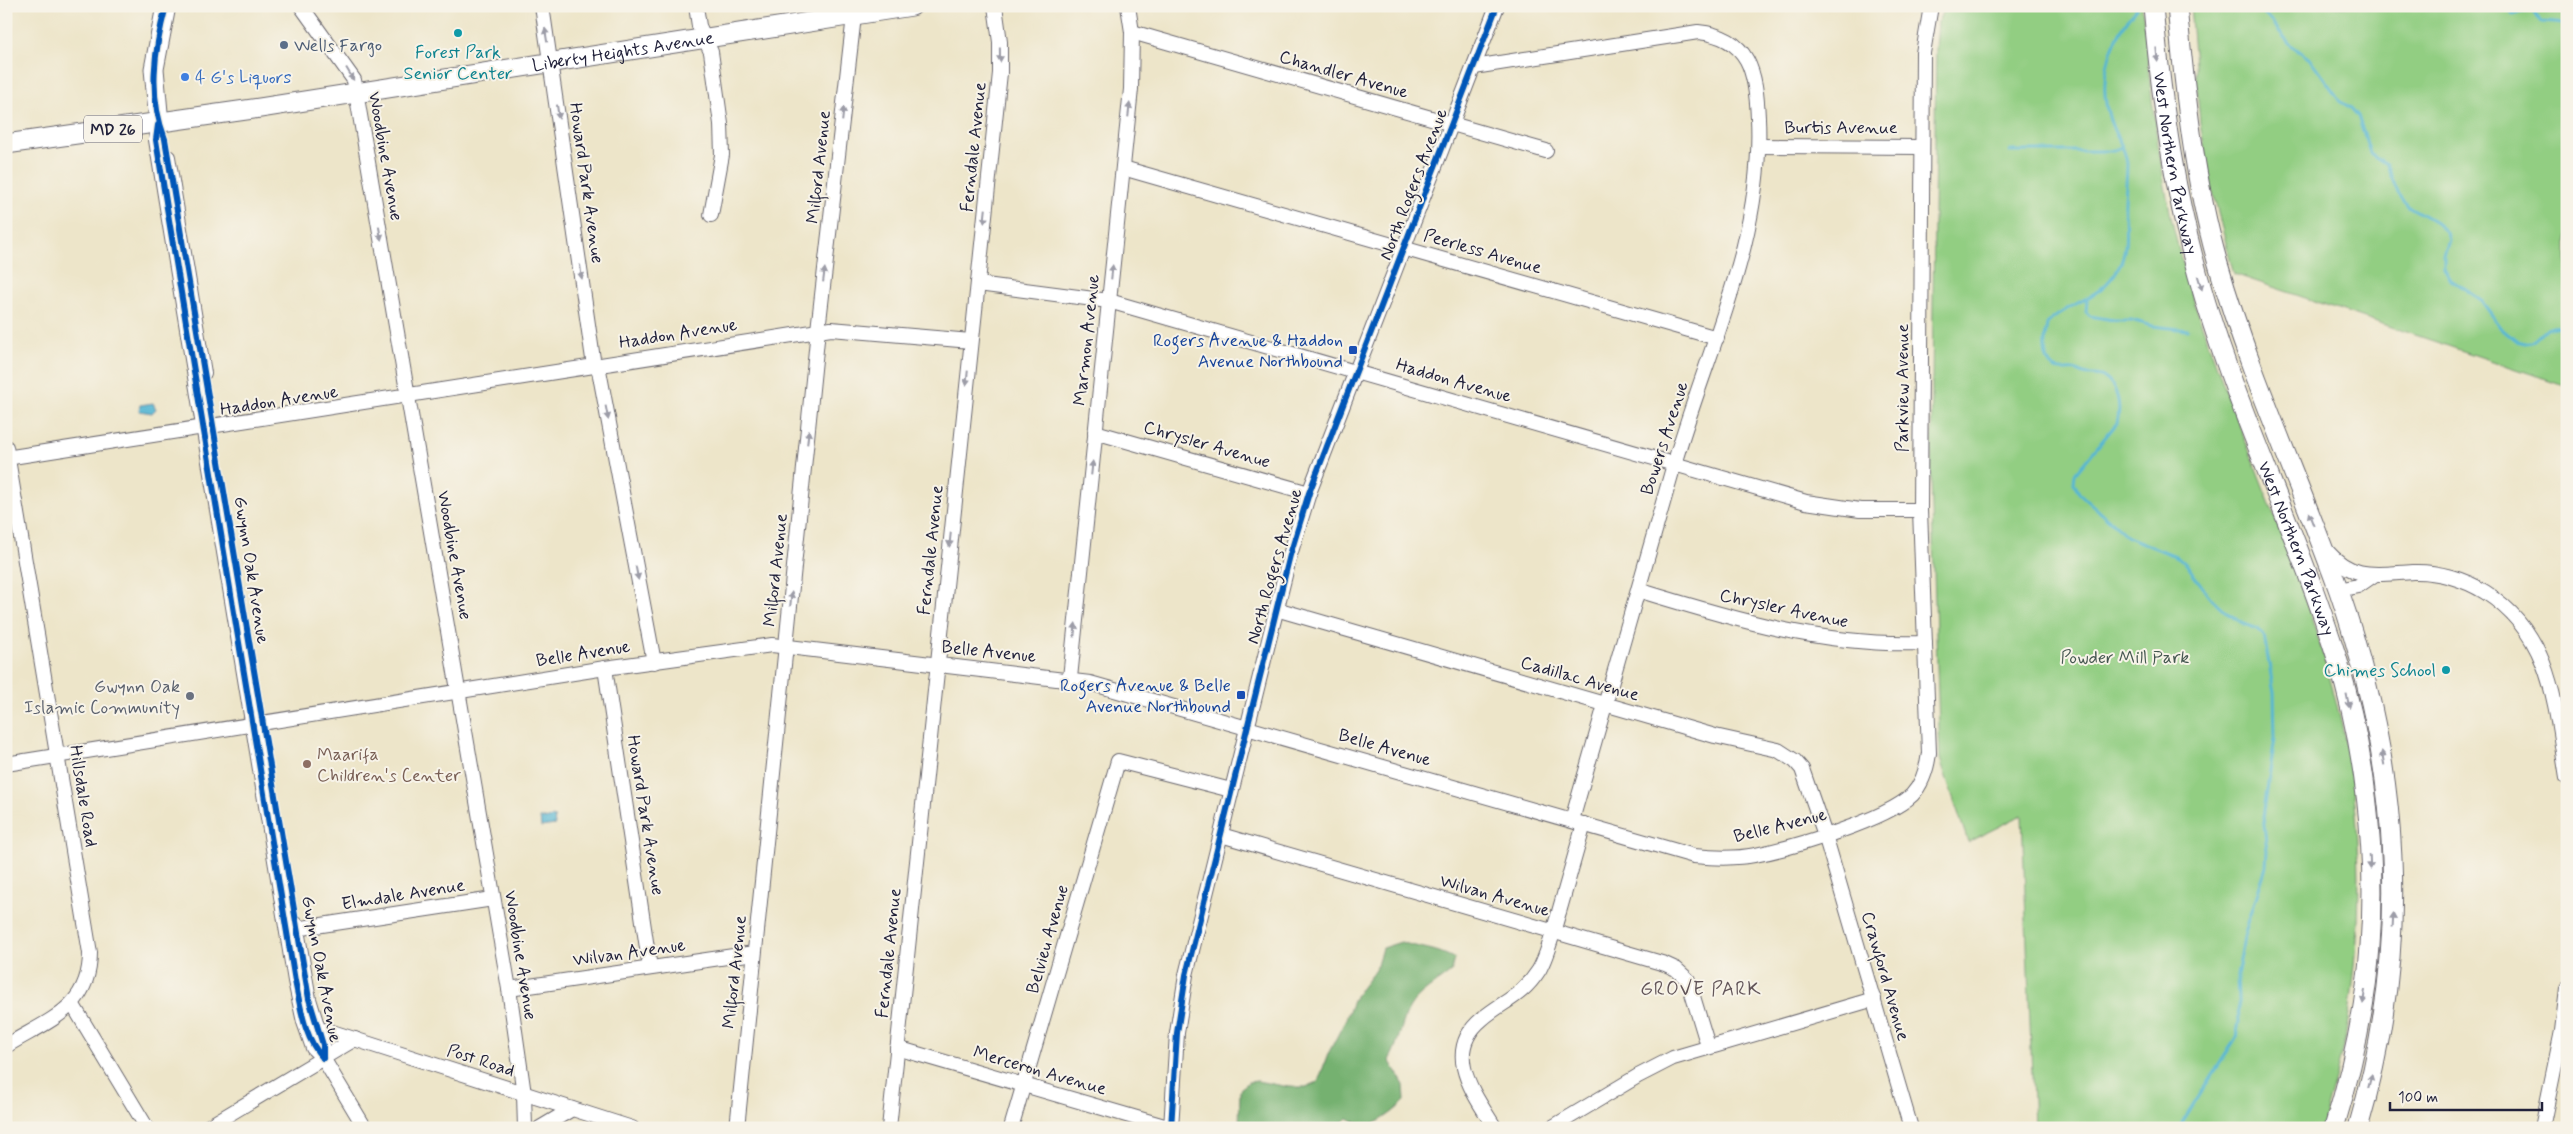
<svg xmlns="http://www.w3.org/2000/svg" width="2573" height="1134" viewBox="0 0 2573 1134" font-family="Mynerve,sans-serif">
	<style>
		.green { fill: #92ce82; stroke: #5a785e }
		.forest { fill: #75b170; stroke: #4c6a56 }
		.water { fill: #54b6d3; stroke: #3b6c87 }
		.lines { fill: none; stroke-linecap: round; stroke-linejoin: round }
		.stream { stroke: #54b6d3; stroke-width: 3 }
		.minor-casing { stroke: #69666d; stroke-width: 16 }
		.major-casing { stroke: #69666d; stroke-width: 21 }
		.minor { stroke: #fff; stroke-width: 14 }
		.major { stroke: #fff; stroke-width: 19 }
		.cycleway-casing { stroke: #f7f3e8; stroke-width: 9 }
		.cycleway { stroke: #0057b8; stroke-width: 6 }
		.oneway { fill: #9c9ca7 }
		.culture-dot { fill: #0f9aa8; stroke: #f7f3e8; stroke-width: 2 }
		.service-dot { fill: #5c6f8a; stroke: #f7f3e8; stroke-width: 2 }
		.shop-dot { fill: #3f7fe0; stroke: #f7f3e8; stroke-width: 2 }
		.transit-dot { fill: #1a4fb4; stroke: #f7f3e8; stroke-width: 2 }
		.worship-dot { fill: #6b7280; stroke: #f7f3e8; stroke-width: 2 }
		.education-dot { fill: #8d6e63; stroke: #f7f3e8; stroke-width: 2 }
		.labels { text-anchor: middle; stroke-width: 4; stroke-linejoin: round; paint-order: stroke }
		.shield { fill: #f7f3e8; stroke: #62616f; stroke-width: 1 }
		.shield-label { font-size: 16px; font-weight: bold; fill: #22223b }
		.service-label { font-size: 18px; fill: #4e5e75; stroke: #f7f3e8; text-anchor: start }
		.culture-label { font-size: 18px; fill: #0d838f; stroke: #f7f3e8 }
		.street-label { font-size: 18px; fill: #22223b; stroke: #f7f3e8 }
		.shop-label { font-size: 18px; fill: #366cbe; stroke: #f7f3e8; text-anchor: start }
		.transit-label { font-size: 18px; fill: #164399; stroke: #f7f3e8; text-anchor: end }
		.park-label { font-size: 18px; fill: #445650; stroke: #f7f3e8 }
		.worship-label { font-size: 18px; fill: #5b616d; stroke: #f7f3e8; text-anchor: end }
		.education-label { font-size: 18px; fill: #785e54; stroke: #f7f3e8; text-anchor: start }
		.neighbourhood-label { font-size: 19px; letter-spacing: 1px; fill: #625559; stroke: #f7f3e8 }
	</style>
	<rect width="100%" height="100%" fill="#f7f3e8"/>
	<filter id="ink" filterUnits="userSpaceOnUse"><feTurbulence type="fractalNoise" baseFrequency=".02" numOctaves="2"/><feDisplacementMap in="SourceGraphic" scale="10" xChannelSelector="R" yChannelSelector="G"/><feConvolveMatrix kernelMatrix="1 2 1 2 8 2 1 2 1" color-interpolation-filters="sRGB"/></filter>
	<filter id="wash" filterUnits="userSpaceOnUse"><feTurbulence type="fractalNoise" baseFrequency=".0096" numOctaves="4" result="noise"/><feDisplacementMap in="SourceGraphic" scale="20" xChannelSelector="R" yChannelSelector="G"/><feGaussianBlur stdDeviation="1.12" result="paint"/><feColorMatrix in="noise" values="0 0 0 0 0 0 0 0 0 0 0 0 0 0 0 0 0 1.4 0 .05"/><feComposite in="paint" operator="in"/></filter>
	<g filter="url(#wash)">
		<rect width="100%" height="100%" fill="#ede5c9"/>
		<g class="green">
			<path d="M1945,6h197c10,97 19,193 49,286 50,156 128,306 158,468 15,84 12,188 -3,272 -6,32 -16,64 -24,96h-288l-12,-313 -54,27 -28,-83 -9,-283 5,-427 2,-27z"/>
			<polygon points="2190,6 2567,6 2567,386 2234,274 2211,186 2200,123"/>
		</g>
		<path class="forest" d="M1401,942c21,7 35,6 54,17l-3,12c-14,12 -34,22 -43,38 -9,17 -10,35 -20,51l15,25 1,16c-9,9 -29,26 -42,24 -5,-1 -11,-5 -15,-7l-14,10h-95l1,-39 9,-7 8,-1 32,6h17l12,-5 10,-28 17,-33 10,-25 21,-27 6,-21z"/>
		<g class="water">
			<polygon points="153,403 156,409 152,413 139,411 140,405"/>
			<polygon points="540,817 543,819 554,817 555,825 541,827"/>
		</g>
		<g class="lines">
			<g class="stream">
				<polyline points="2258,6 2290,44 2311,60 2341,102 2351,108 2358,116 2370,153 2386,164 2398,193 2408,206 2439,224 2447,233 2449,240 2444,255 2444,268 2451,280 2480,299 2503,330 2516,341 2525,343 2533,342 2547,329 2553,327 2562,326 2567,330"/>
				<polyline points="2507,6 2513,14 2531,10 2542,22 2567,24"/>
				<path d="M2137,8c-29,34 -42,78 -24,120 5,12 13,22 14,35 0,18 -3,36 -2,54 1,17 2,37 -7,52 -19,32 -47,31 -71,55 -2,13 -6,35 7,44 5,4 13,1 19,2 4,1 7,3 11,4 6,2 13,0 19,3 16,10 18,30 14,46l-42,51 -1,9 5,10 49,44 50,20 9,8 22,31 18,17 17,11 14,5 6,7 10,56 1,46 -12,79 4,33 -1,17 -21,65 -8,44 2,46 -3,16 -57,90"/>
				<polyline points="2010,151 2114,151 2122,147"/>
				<polyline points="2087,300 2086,312 2090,316 2113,320 2131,320 2153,326 2188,330"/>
			</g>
		</g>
	</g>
	<g filter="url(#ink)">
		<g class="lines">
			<defs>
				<g id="minor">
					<polyline points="301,6 354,80 509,989 524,1094 525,1128"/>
					<polyline points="542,6 594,366"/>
					<polyline points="696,6 699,26 711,52 721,124 722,155 711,215"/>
					<polyline points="1132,32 1546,151"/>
					<path d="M1474,67l224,-35c52,5 58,41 60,86 6,122 -52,234 -85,350 -34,117 -67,235 -101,352"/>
					<polyline points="159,123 156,140 168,214 295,981 304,1022 313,1048 323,1058 365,1128"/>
					<polyline points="1760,146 1922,147"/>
					<polyline points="168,157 204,373"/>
					<polyline points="1123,168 1717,338"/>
					<polyline points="978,284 1109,301 1806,502 1860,510 1920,510"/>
					<polyline points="598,365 654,662"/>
					<polyline points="1095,432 1309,493"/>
					<path d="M6,447l84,506c0,56 -42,67 -84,93"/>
					<polyline points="6,458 831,329 971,341"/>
					<path d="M2326,550c27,31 50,24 87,22 24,-1 51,7 72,20 68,43 70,114 82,186"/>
					<path d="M1638,590c94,29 187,57 287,53"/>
					<polyline points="2338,590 2358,586 2374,575"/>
					<polyline points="1276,609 1715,736 1778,750 1795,761 1802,769 1825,835 1911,1128"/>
					<polyline points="605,668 650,968"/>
					<polyline points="1070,678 1131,89 1132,32 1128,6"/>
					<path d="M6,764l599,-96 167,-23 318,38 604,173c20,2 41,3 61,-1 37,-7 131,-35 157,-60 11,-12 15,-26 17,-42l-9,-243 3,-457 8,-47"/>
					<polyline points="1221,835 1665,964 1676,969 1688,980 1708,1046"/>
					<polyline points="296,924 309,999 323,1045 323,1058"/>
					<polyline points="289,930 493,899"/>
					<polyline points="509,989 754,953"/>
					<polyline points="73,1005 147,1128"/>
					<polyline points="318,1033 326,1030 632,1128"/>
					<polyline points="897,1048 1171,1128 1177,1033 1186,975 1290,555 1309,493 1497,6"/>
					<polyline points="206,1128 355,1039"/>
					<polyline points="540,1128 572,1109"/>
					<polyline points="737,1128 818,330 854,16"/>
					<polyline points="889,1128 1000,73 1000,42 995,6"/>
					<polyline points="1011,1128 1118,761 1231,790"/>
					<path d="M1495,1128c-20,-33 -54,-75 -13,-109 21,-18 40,-22 57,-49 10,-18 14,-39 20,-58 8,-29 17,-59 25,-88"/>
					<polyline points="1551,1128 1638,1076 1673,1058 1874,999"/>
					<polyline points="2542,1128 2562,1031 2567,989"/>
				</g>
				<g id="major">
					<path id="s1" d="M2153,6c9,102 23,200 53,297 37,121 93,235 131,355 28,90 40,193 33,288 -4,61 -18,123 -36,182"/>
					<path d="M2177,6c8,87 17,174 41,258 32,112 82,218 121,327 62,180 73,353 19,537"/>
					<polyline points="159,123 154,69 166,6"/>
					<path id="s2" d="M6,144l254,-36 652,-102"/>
				</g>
			</defs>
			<use href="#minor" class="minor-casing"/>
			<use href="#major" class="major-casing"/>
			<use href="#minor" class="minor"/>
			<use href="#major" class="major"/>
			<defs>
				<g id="cycleway">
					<path d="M166,6c-12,44 -18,90 -1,133l144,860 14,46v13"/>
					<path d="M158,125l-2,15 12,74 127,767c6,27 9,57 28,77"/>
					<polyline points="1171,1128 1177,1033 1186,975 1290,555 1309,493 1497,6"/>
				</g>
			</defs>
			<use href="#cycleway" class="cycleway-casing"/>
			<use href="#cycleway" class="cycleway"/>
		</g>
		<defs><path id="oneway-solid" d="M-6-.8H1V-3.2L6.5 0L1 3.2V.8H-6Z" transform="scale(1.25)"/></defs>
		<g class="oneway">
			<use href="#oneway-solid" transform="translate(546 35) rotate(-99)"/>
			<use href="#oneway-solid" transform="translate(1000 55) rotate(89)"/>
			<use href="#oneway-solid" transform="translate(2157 55) rotate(85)"/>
			<use href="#oneway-solid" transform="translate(350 74) rotate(59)"/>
			<use href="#oneway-solid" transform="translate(1129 110) rotate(-84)"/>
			<use href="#oneway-solid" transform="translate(558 112) rotate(82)"/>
			<use href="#oneway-solid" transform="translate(843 114) rotate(-84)"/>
			<use href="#oneway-solid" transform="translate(985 216) rotate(96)"/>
			<use href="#oneway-solid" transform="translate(380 233) rotate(80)"/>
			<use href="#oneway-solid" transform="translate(581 272) rotate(82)"/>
			<use href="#oneway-solid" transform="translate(1112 272) rotate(-84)"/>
			<use href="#oneway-solid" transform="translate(824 275) rotate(-83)"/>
			<use href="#oneway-solid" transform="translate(2200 283) rotate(73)"/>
			<use href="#oneway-solid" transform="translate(967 378) rotate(96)"/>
			<use href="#oneway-solid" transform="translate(607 413) rotate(79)"/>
			<use href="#oneway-solid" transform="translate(808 437) rotate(-84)"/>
			<use href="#oneway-solid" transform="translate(1092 468) rotate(-84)"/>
			<use href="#oneway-solid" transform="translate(2311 519) rotate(-111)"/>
			<use href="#oneway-solid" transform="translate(950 540) rotate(96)"/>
			<use href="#oneway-solid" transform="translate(637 573) rotate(79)"/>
			<use href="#oneway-solid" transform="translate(791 599) rotate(-84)"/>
			<use href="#oneway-solid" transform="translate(1075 630) rotate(-84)"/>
			<use href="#oneway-solid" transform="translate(2348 701) rotate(78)"/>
			<use href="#oneway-solid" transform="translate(2383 758) rotate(-100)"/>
			<use href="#oneway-solid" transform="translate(2370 862) rotate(88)"/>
			<use href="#oneway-solid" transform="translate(2393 920) rotate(-87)"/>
			<use href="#oneway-solid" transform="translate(2364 997) rotate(98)"/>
			<use href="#oneway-solid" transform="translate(2370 1081) rotate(-76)"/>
		</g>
	</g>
	<g class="culture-dot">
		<circle cx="458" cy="33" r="5"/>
		<circle cx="2446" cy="670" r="5"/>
	</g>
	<circle class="service-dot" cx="284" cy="45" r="5"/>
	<circle class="shop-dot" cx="185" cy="77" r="5"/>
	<g class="transit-dot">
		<rect x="1348" y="345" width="10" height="10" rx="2.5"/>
		<rect x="1236" y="690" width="10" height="10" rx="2.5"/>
	</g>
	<circle class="worship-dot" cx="190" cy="696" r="5"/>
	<circle class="education-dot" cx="307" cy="764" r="5"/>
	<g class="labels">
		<rect class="shield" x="84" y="115.5" width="58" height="27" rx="4"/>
		<g class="shield-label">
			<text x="113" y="135">MD 26</text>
		</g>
		<g class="service-label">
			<text x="294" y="51">Wells Fargo</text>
		</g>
		<g class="culture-label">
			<text x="458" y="58">Forest Park<tspan x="458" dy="21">Senior Center</tspan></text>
			<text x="2436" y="676" text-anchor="end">Chimes School</text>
		</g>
		<g class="street-label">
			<text dy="6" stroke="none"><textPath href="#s2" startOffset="624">Liberty Heights Avenue</textPath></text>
			<text transform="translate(1344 74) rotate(16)" y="6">Chandler Avenue</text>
			<text x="1841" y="133">Burtis Avenue</text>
			<text transform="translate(973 147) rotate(-84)" y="6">Ferndale Avenue</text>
			<text transform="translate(386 156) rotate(80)" y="6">Woodbine Avenue</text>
			<text dy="6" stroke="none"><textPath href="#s1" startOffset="159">West Northern Parkway</textPath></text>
			<text transform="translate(818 167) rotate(-84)" y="6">Milford Avenue</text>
			<text transform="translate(587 183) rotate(82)" y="6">Howard Park Avenue</text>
			<text transform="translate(1413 184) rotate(-69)" y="6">North Rogers Avenue</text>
			<text transform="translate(1483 251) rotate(16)" y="6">Peerless Avenue</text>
			<text transform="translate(678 333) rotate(-9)" y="6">Haddon Avenue</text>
			<text transform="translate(1086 340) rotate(-84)" y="6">Marmon Avenue</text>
			<text transform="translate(1454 380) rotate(16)" y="6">Haddon Avenue</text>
			<text transform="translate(1902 388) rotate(-90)" y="6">Parkview Avenue</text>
			<text transform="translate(279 400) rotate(-9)" y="6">Haddon Avenue</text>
			<text transform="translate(1664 438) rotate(-72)" y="6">Bowers Avenue</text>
			<text transform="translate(1207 444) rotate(16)" y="6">Chrysler Avenue</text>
			<text dy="6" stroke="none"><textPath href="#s1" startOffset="564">West Northern Parkway</textPath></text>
			<text transform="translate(930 550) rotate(-84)" y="6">Ferndale Avenue</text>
			<text transform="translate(455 555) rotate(80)" y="6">Woodbine Avenue</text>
			<text transform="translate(1274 566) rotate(-74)" y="6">North Rogers Avenue</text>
			<text transform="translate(252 570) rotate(81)" y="6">Gwynn Oak Avenue</text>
			<text transform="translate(775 570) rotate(-84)" y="6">Milford Avenue</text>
			<text transform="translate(1784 608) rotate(12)" y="6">Chrysler Avenue</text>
			<text transform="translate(989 651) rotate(6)" y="6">Belle Avenue</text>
			<text transform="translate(583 653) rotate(-9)" y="6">Belle Avenue</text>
			<text transform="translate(1580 678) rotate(16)" y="6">Cadillac Avenue</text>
			<text transform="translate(1385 747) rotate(16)" y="6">Belle Avenue</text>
			<text transform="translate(84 796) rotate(81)" y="6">Hillsdale Road</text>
			<text transform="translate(646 815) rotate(81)" y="6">Howard Park Avenue</text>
			<text transform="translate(1780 825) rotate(-14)" y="6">Belle Avenue</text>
			<text transform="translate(403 894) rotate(-9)" y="6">Elmdale Avenue</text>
			<text transform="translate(1495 895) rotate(16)" y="6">Wilvan Avenue</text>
			<text transform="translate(1047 939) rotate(-74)" y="6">Belvieu Avenue</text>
			<text transform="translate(629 952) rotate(-8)" y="6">Wilvan Avenue</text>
			<text transform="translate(888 953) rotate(-84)" y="6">Ferndale Avenue</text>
			<text transform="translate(521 955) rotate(81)" y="6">Woodbine Avenue</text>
			<text transform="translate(322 969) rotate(79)" y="6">Gwynn Oak Avenue</text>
			<text transform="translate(734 972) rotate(-84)" y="6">Milford Avenue</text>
			<text transform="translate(1886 976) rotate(74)" y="6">Crawford Avenue</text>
			<text transform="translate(481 1060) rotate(18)" y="6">Post Road</text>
			<text transform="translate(1040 1070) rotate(16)" y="6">Merceron Avenue</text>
		</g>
		<g class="shop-label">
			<text x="195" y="83">4 G's Liquors</text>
		</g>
		<g class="transit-label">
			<text x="1343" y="346">Rogers Avenue &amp; Haddon<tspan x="1343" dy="21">Avenue Northbound</tspan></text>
			<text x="1231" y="691">Rogers Avenue &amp; Belle<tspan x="1231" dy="21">Avenue Northbound</tspan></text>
		</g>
		<g class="park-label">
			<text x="2125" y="663">Powder Mill Park</text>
		</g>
		<g class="worship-label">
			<text x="180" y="692">Gwynn Oak<tspan x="180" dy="21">Islamic Community</tspan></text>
		</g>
		<g class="education-label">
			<text x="317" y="760">Maarifa<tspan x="317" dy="21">Children's Center</tspan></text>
		</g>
		<g class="neighbourhood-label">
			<text x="1701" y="995">GROVE PARK</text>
		</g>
	</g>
	<rect width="2573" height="1134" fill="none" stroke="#f7f3e8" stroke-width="25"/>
	<path d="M2390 1102v8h152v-8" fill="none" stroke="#22223b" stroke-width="2.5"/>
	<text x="2398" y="1102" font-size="15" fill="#22223b" stroke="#f7f3e8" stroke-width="4" paint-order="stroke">100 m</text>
</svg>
